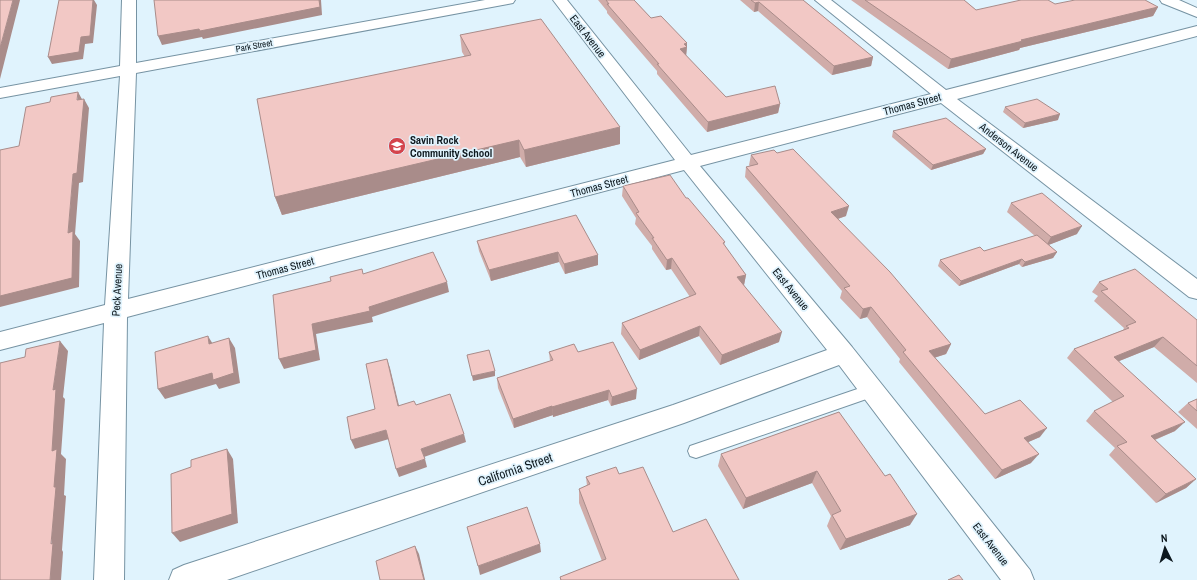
<svg xmlns="http://www.w3.org/2000/svg" width="1197" height="580" viewBox="0 0 1197 580" font-family="'Archivo Narrow',sans-serif">
	<style>
		.lines { fill: none; stroke-linecap: round; stroke-linejoin: round }
		.lane-casing { stroke: #7693a3; stroke-width: 2 }
		.street-casing { stroke: #7693a3; stroke-width: 2 }
		.lane { fill: #fff; fill-rule: evenodd }
		.street { fill: #fff; fill-rule: evenodd }
		.wall { fill: #d0aca9 }
		.shaded-wall { fill: #a98c8a }
		.building { fill: #f2c8c5; stroke: #a98c8a }
		.labels { text-anchor: middle; stroke-width: 3.5; stroke-linejoin: round; paint-order: stroke }
		.far-street-label { font-size: 9px; fill: #0d181e; stroke: #e0f3fd }
		.street-label { font-size: 11px; fill: #0d181e; stroke: #e0f3fd }
		.poi-label { font-size: 11px; font-weight: bold; fill: #0d181e; stroke: #e0f3fd; text-anchor: start }
		.near-street-label { font-size: 13px; fill: #0d181e; stroke: #e0f3fd }
	</style>
	<rect width="100%" height="100%" fill="#e0f3fd"/>
	<g class="lines">
		<defs>
			<polygon id="lane" points="872,384 878,385 880,390 878,395 696,458 690,456 688,451 690,446"/>
			<g id="street">
				<polygon points="122,0 136,0 136,63 485,0 515,0 513,3 508,4 136,73 128,299 675,160 553,0 567,0 691,155 931,94 815,0 831,0 946,90 1197,26 1197,36 957,99 1197,279 1197,299 1189,297 941,103 700,166 852,347 1030,570 1034,580 1001,580 839,365 684,423 227,580 169,580 173,570 184,565 673,405 827,350 684,170 127,317 124,580 94,580 104,323 0,350 0,332 105,305 120,76 0,98 0,88 120,66"/>
				<polygon points="1160,0 1179,0 1197,8 1197,17 1162,3"/>
			</g>
		</defs>
		<use href="#lane" class="lane-casing"/>
		<use href="#street" class="street-casing"/>
		<use href="#lane" class="lane"/>
		<use href="#street" class="street"/>
	</g>
	<g class="wall">
		<polygon points="598,0 634,0 651,18 687,43 686,56 726,97 780,104 778,113 707,132 657,74 657,71 607,13 607,11"/>
		<polygon points="740,0 803,0 873,57 871,66 832,75 758,11 754,12"/>
		<polygon points="851,0 964,0 976,10 1055,4 1158,7 1153,16 1020,48 1019,50 948,69"/>
		<polygon points="460,35 620,144 526,167 520,157 282,215 275,197 465,57 462,52"/>
		<polygon points="1005,107 1058,120 1023,128 1003,112"/>
		<polygon points="893,131 986,149 983,154 931,170 892,137"/>
		<polygon points="777,153 846,216 838,219 951,344 946,354 934,358 985,414 1040,437 1028,442 1031,463 995,479 899,362 900,359 867,317 860,319 840,298 842,291 745,177 746,167 750,166 749,165 751,155"/>
		<polygon points="623,186 686,198 725,242 724,245 746,275 744,285 779,342 720,365 699,336 639,360 621,334 622,323 690,297 671,269 666,270 652,249 652,246 635,224 636,218 622,196"/>
		<polygon points="1011,203 1077,234 1048,245 1057,252 1053,258 1022,267 1019,264 959,286 938,266 940,260 984,251 1035,236 1007,212"/>
		<polygon points="477,241 598,255 598,265 565,274 559,262 491,281 479,251"/>
		<polygon points="1099,282 1197,320 1197,383 1154,347 1119,361 1175,431 1155,440 1196,479 1186,488 1156,503 1109,455 1115,448 1086,421 1094,411 1113,402 1067,358 1074,349 1123,330 1124,328 1094,301 1098,296 1092,292"/>
		<polygon points="549,352 578,352 636,399 611,406 608,400 553,417 553,415 514,428 498,388 497,378 550,361"/>
		<polygon points="1197,399 1197,429 1178,412 1188,403"/>
		<polygon points="839,412 910,525 840,550 827,526 831,516 812,483 743,509 718,466 721,454"/>
		<polygon points="619,474 673,532 739,580 560,580 560,577 602,561 579,503 579,489 587,486 586,477"/>
	</g>
	<g class="shaded-wall">
		<polygon points="13,0 20,0 0,79 0,48"/>
		<polygon points="93,0 94,0 97,5 93,43 85,44 83,59 52,64 48,57 81,37"/>
		<polygon points="319,0 321,0 322,15 203,39 202,37 162,45 158,36"/>
		<polygon points="759,2 758,11 754,12 755,3"/>
		<polygon points="1158,7 1153,16 1020,48 1019,50 948,69 951,59 1021,40"/>
		<polygon points="687,43 687,47 686,57 680,49 684,44"/>
		<polygon points="873,57 871,66 832,75 834,66"/>
		<polygon points="78,92 83,101 84,99 89,108 83,182 79,183 75,234 80,241 79,287 0,307 0,296 68,233 73,174"/>
		<polygon points="780,104 778,113 707,132 708,122"/>
		<polygon points="1060,114 1058,120 1023,128 1025,123"/>
		<polygon points="620,127 620,144 526,167 524,150"/>
		<polygon points="519,140 520,157 282,215 275,197"/>
		<polygon points="986,149 983,154 931,170 933,165"/>
		<polygon points="849,206 846,216 828,222 831,212"/>
		<polygon points="1082,226 1077,234 1046,246 1051,237"/>
		<polygon points="558,252 559,262 491,281 489,270"/>
		<polygon points="1057,252 1053,258 1022,267 1025,262"/>
		<polygon points="598,255 598,265 565,274 564,264"/>
		<polygon points="672,258 671,269 666,270 667,260"/>
		<polygon points="1022,259 1019,264 959,286 961,281"/>
		<polygon points="746,275 744,285 735,288 737,277"/>
		<polygon points="447,282 449,292 372,317 373,322 316,334 320,360 284,369 279,359 312,324"/>
		<polygon points="871,307 867,317 860,319 863,309"/>
		<polygon points="700,326 699,336 639,360 640,350"/>
		<polygon points="782,332 779,342 720,365 722,355"/>
		<polygon points="208,336 214,346 209,344"/>
		<polygon points="1163,337 1154,347 1107,366 1114,357"/>
		<polygon points="229,338 235,348 240,383 219,389 216,384 165,399 158,389"/>
		<polygon points="60,341 68,351 63,397 65,399 61,454 66,459 64,495 66,496 62,550 63,552 61,580 50,580 54,487 52,451 53,390"/>
		<polygon points="951,344 946,354 924,361 929,351"/>
		<polygon points="387,359 390,368 401,414 398,406"/>
		<polygon points="495,371 495,376 473,381 472,376"/>
		<polygon points="637,389 636,399 611,406 612,397"/>
		<polygon points="609,390 608,400 553,417 552,407"/>
		<polygon points="552,406 553,415 514,428 513,419"/>
		<polygon points="1185,422 1175,431 1142,445 1151,436"/>
		<polygon points="1047,428 1040,437 1017,447 1024,438"/>
		<polygon points="386,430 389,439 355,449 351,440"/>
		<polygon points="464,434 466,442 424,457 421,449"/>
		<polygon points="227,449 233,459 238,523 180,542 172,533"/>
		<polygon points="1039,454 1031,463 995,479 1002,470"/>
		<polygon points="425,459 427,467 399,477 396,469"/>
		<polygon points="817,471 812,483 743,509 746,498"/>
		<polygon points="1196,479 1186,488 1156,503 1166,494"/>
		<polygon points="917,514 910,525 840,550 846,539"/>
		<polygon points="540,544 541,552 480,575 478,566"/>
		<polygon points="415,546 419,554 425,580 424,580"/>
	</g>
	<g class="building">
		<polygon points="0,0 13,0 0,48"/>
		<polygon points="59,0 93,0 90,36 81,37 79,52 48,57"/>
		<polygon points="154,0 319,0 320,7 200,31 199,29 158,36"/>
		<polygon points="606,0 634,0 651,18 661,16 687,43 684,44 687,47 680,49 726,97 775,86 780,104 708,122 657,64 659,64 607,4 609,4"/>
		<polygon points="751,0 803,0 873,57 834,66 759,2 755,3"/>
		<polygon points="865,0 964,0 976,10 1021,0 1048,0 1055,4 1075,0 1145,0 1158,7 1021,40 1023,41 951,59"/>
		<polygon points="541,19 620,127 524,150 519,140 275,197 257,99 471,55 460,35"/>
		<polygon points="78,92 77,100 84,99 77,173 73,174 68,233 73,231 72,278 0,296 0,150 19,146 26,107 50,102 51,97"/>
		<polygon points="1037,99 1060,114 1025,123 1005,107"/>
		<polygon points="946,118 986,149 933,165 893,131"/>
		<polygon points="793,149 849,206 831,212 890,272 951,344 929,351 985,414 1020,400 1047,428 1024,438 1039,454 1002,470 903,352 906,350 871,307 863,309 844,288 850,286 746,167 758,164 751,155 774,150 777,153"/>
		<polygon points="670,175 686,198 688,198 725,242 723,243 746,275 737,277 782,332 722,355 700,326 640,350 622,323 696,294 672,258 667,260 652,238 654,238 636,213 639,212 623,186"/>
		<polygon points="1042,193 1082,226 1051,237 1011,203"/>
		<polygon points="576,215 598,255 564,264 558,252 489,270 477,241"/>
		<polygon points="1037,235 1057,252 1025,262 1022,259 961,281 940,260 980,247 984,251"/>
		<polygon points="433,252 447,282 369,307 370,311 312,324 316,350 279,359 273,295 331,281 330,277 362,269 363,274"/>
		<polygon points="1135,269 1197,320 1197,366 1163,337 1114,357 1185,422 1151,436 1196,479 1166,494 1117,446 1127,442 1094,411 1124,396 1074,349 1129,328 1126,326 1136,322 1101,291 1108,289 1099,282"/>
		<polygon points="208,336 209,344 229,338 234,373 213,380 212,373 158,389 155,352"/>
		<polygon points="60,341 53,390 56,389 52,451 57,449 54,487 56,487 51,544 53,543 50,580 0,580 0,363 25,357 26,349"/>
		<polygon points="613,342 637,389 612,397 609,390 552,407 552,406 513,419 497,378 553,360 549,352 574,344 578,352"/>
		<polygon points="489,350 495,371 472,376 467,355"/>
		<polygon points="387,359 398,406 414,401 416,405 450,394 464,434 421,449 425,459 396,469 386,430 351,440 347,417 375,409 366,364"/>
		<polygon points="1197,399 1197,411 1188,403"/>
		<polygon points="839,412 885,476 890,474 917,514 846,539 832,515 841,511 817,471 746,498 721,454"/>
		<polygon points="227,449 232,514 172,533 171,474 191,467 191,460"/>
		<polygon points="616,467 619,474 643,467 673,532 706,519 739,580 561,580 560,577 606,559 579,489 590,484 586,477"/>
		<polygon points="527,507 540,544 478,566 467,527"/>
		<polygon points="415,546 424,580 380,580 376,561"/>
		<polygon points="959,575 963,580 948,580"/>
	</g>
	<defs>
		<symbol id="school-disc" viewBox="-11 -11 22 22"><circle r="9.5" fill="#d4444c" stroke="#e0f3fd"/><path d="M0-5L7-2L0 1L-7-2ZM-4 1L0 2.5L4 1V4Q0 6-4 4Z" fill="#fff"/></symbol>
	</defs>
	<g fill-rule="evenodd">
		<use href="#school-disc" x="387" y="136" width="20" height="20"/>
	</g>
	<g class="labels">
		<g class="far-street-label">
			<text transform="translate(254 46) rotate(-10)" y="3">Park Street</text>
		</g>
		<g class="street-label">
			<text transform="translate(588 36) rotate(52)" y="4">East Avenue</text>
			<text transform="translate(912 104) rotate(-15)" y="4">Thomas Street</text>
			<text transform="translate(1009 147) rotate(38)" y="4">Anderson Avenue</text>
			<text transform="translate(599 186) rotate(-15)" y="4">Thomas Street</text>
			<text transform="translate(285 268) rotate(-15)" y="4">Thomas Street</text>
			<text transform="translate(791 289) rotate(51)" y="4">East Avenue</text>
			<text transform="translate(117 290) rotate(-87)" y="4">Peck Avenue</text>
			<text transform="translate(991 544) rotate(52)" y="4">East Avenue</text>
		</g>
		<g class="poi-label">
			<text x="410" y="144">Savin Rock<tspan x="410" dy="13">Community School</tspan></text>
		</g>
		<g class="near-street-label">
			<text transform="translate(515 469) rotate(-19)" y="5">California Street</text>
		</g>
	</g>
	<g transform="translate(1165 548) rotate(355)" stroke="#e0f3fd" stroke-width="3" paint-order="stroke">
	<path d="M0-3L7 15L0 10L-7 15Z" fill="#0d181e"/>
	<text y="-6" font-size="11" font-weight="bold" text-anchor="middle" fill="#0d181e">N</text>
	</g>
</svg>
